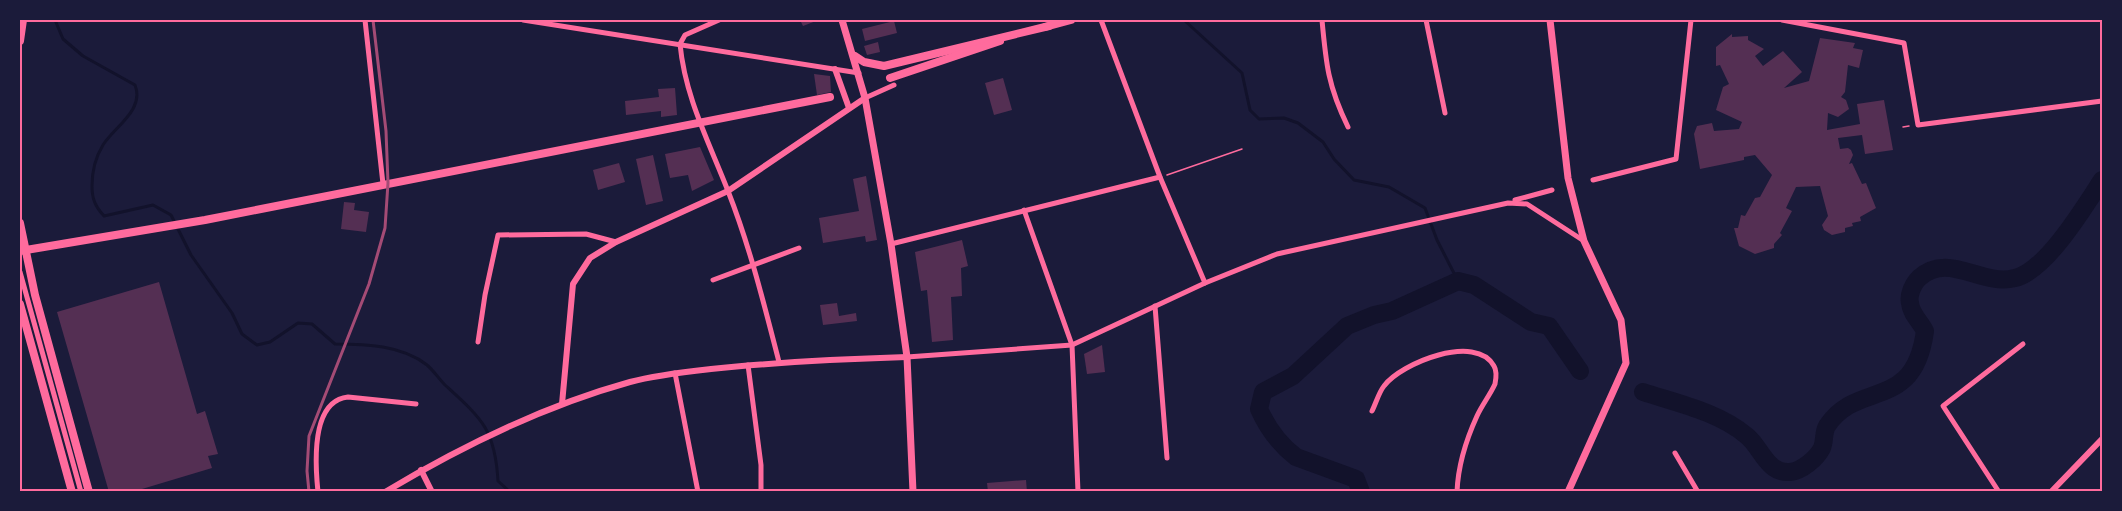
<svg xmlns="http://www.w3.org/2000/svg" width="2122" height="511" viewBox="0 0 2122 511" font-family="'PT Serif',serif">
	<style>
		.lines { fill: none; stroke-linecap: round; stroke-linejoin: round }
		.stream { stroke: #12122b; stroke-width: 3 }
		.river { stroke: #12122b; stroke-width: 18 }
		.building { fill: #542f53 }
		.path { stroke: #ff6b9d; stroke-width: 1.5 }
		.minor { stroke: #ff6b9d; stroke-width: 5 }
		.tertiary { stroke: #ff6b9d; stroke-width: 6 }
		.secondary { stroke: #ff6b9d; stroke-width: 7 }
		.primary { stroke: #ff6b9d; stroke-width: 8 }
		.trunk { stroke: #ff6b9d; stroke-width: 8 }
		.rail { stroke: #a44b75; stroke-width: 3 }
		.neatline { fill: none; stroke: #ff6b9d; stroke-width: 2 }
	</style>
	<rect width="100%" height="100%" fill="#1b1b3a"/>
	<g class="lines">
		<g class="stream">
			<path d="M55,20l8,19 20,17 52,29c10,25 -21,42 -32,60 -8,13 -11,26 -11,41 0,13 3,20 12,30l49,-11 18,10 20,40 41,58 10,21 15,11 13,-3 28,-19 14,1 23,20c30,0 67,1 92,21 7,6 12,14 18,20 37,34 50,44 53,96l12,11"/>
			<polyline points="1184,20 1242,73 1250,110 1259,119 1284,118 1298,123 1323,142 1334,159 1354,180 1389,187 1425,208 1437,240 1458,281"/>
		</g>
		<g class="river">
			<path d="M1643,392c34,11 76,20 104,44 14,11 20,38 43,36 12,-1 27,-14 32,-24 3,-7 1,-15 5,-22 31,-47 87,-13 98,-95 -5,-10 -14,-17 -15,-28 -2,-8 3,-19 9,-25 30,-27 62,9 96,0 31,-7 70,-72 87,-98"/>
			<path d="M1361,492l-5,-13 -60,-22c-17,-13 -28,-28 -37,-48l4,-17 30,-16 54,-50 27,-11 18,-4 66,-30 16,4 57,37 18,4 31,45"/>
		</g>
	</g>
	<g class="building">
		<polygon points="800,20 816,20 816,21 803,26"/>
		<polygon points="894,21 897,33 865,41 862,29"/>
		<polygon points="1732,34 1732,37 1748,36 1748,40 1764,49 1755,56 1763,66 1783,51 1802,72 1784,88 1809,81 1820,38 1855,43 1853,48 1863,50 1859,68 1848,65 1845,92 1841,97 1846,100 1849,109 1838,117 1828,113 1827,130 1860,124 1857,104 1884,100 1893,150 1865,154 1862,135 1838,138 1840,149 1848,148 1851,150 1853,155 1849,164 1852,163 1862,184 1866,183 1876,208 1860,217 1861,221 1852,223 1853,226 1845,228 1845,232 1832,235 1824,230 1822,225 1828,216 1820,186 1796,187 1786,208 1792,211 1780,233 1782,235 1774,244 1774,248 1755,254 1739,246 1734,228 1738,228 1741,215 1745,216 1755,198 1760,197 1772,175 1755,155 1744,157 1744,160 1700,169 1694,134 1697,126 1712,123 1714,131 1739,129 1742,122 1716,110 1723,87 1729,84 1720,65 1716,66 1716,47"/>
		<polygon points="878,42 880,52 867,55 864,46"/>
		<polygon points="814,74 830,76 831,92 817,95"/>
		<polygon points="1003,78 1012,110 994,115 985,83"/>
		<polygon points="675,88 677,115 661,117 661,111 626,115 625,101 659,97 658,89"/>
		<polygon points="700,147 714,180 692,191 688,175 670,178 665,154"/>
		<polygon points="653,155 663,201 646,205 636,159"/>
		<polygon points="619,163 625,182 598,190 593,170"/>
		<polygon points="866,176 877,240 866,242 865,236 823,243 819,218 859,211 853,179"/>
		<polygon points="344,202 355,203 354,210 369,212 366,232 341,229"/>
		<polygon points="962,240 968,266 961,268 962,296 951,297 953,340 932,342 927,290 921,291 915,252"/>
		<polygon points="159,282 197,414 205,411 218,454 208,456 212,468 132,492 109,492 57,312"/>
		<polygon points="837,303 839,316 856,313 857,321 823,325 820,305"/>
		<polygon points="1102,345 1105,372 1087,374 1084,354"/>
		<polygon points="1026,480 1027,492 988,492 987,483"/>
	</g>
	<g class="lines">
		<g class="path">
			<polyline points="1903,127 1909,126"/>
			<polyline points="1167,175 1242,149"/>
		</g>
		<g class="minor">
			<polyline points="365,20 383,184"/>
			<polyline points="523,20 859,73"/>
			<polyline points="1101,20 1160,177 1205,283"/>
			<path d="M1322,20c4,44 6,66 26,107"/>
			<polyline points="1426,20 1445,113"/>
			<polyline points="1782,20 1904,43 1918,125 2102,101"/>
			<path d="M680,44c5,53 29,98 48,147 22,56 36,113 51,171"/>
			<polyline points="680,44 685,35 719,20"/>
			<polyline points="865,98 894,85"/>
			<polyline points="1593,180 1676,159 1691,20"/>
			<polyline points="1515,200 1552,190"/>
			<polyline points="1024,210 1072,345 1078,492"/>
			<polyline points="891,244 1160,177"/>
			<polyline points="20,272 81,492"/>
			<polyline points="713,280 799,248"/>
			<polyline points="1155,306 1167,458"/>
			<polyline points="478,342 485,295 498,235 586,234 616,242"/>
			<polyline points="907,357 1072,345 1205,283 1277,254 1508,203 1527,204 1584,241"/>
			<polyline points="748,365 761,465 761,492"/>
			<polyline points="675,373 698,492"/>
			<path d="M1372,411c4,-8 7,-19 12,-25 17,-23 92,-53 110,-20 3,5 2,13 1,18 -5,11 -13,21 -18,32 -11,24 -19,49 -20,76"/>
			<polyline points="1675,453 1698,492"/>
			<path d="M318,492c-3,-29 -7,-91 30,-95l68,7"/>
			<polyline points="1999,492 1943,406 2023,344"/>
		</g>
		<g class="tertiary">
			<polyline points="835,69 849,108"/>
			<polyline points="562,404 573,284 590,258 616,242 728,191 865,98"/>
			<polyline points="421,470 432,492"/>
			<path d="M385,492c77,-46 158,-86 245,-110 26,-7 54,-10 81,-13 66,-7 131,-10 196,-12"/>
			<polyline points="2051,492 2102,439"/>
		</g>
		<g class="secondary">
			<polyline points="842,20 865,98 891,244 907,357 913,492"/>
			<polyline points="1550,20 1568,178 1584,241 1621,320 1626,363 1568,492"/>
		</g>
		<g class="primary">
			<polyline points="1045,27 1071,20"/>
			<polyline points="855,56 864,62 884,66 1049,26"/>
			<polyline points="890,78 1000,41"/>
			<polyline points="20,251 205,220 830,97"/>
		</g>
		<g class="trunk">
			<polyline points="20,41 23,20"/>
			<polyline points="20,223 35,295 89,492"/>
			<polyline points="20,304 72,492"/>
		</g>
		<polyline class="rail" points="309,492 307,471 309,436 369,284 385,228 388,183 386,131 373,20"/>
	</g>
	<rect width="2122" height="511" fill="none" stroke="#1b1b3a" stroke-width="42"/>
	<rect x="21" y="21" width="2080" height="469" class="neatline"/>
</svg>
